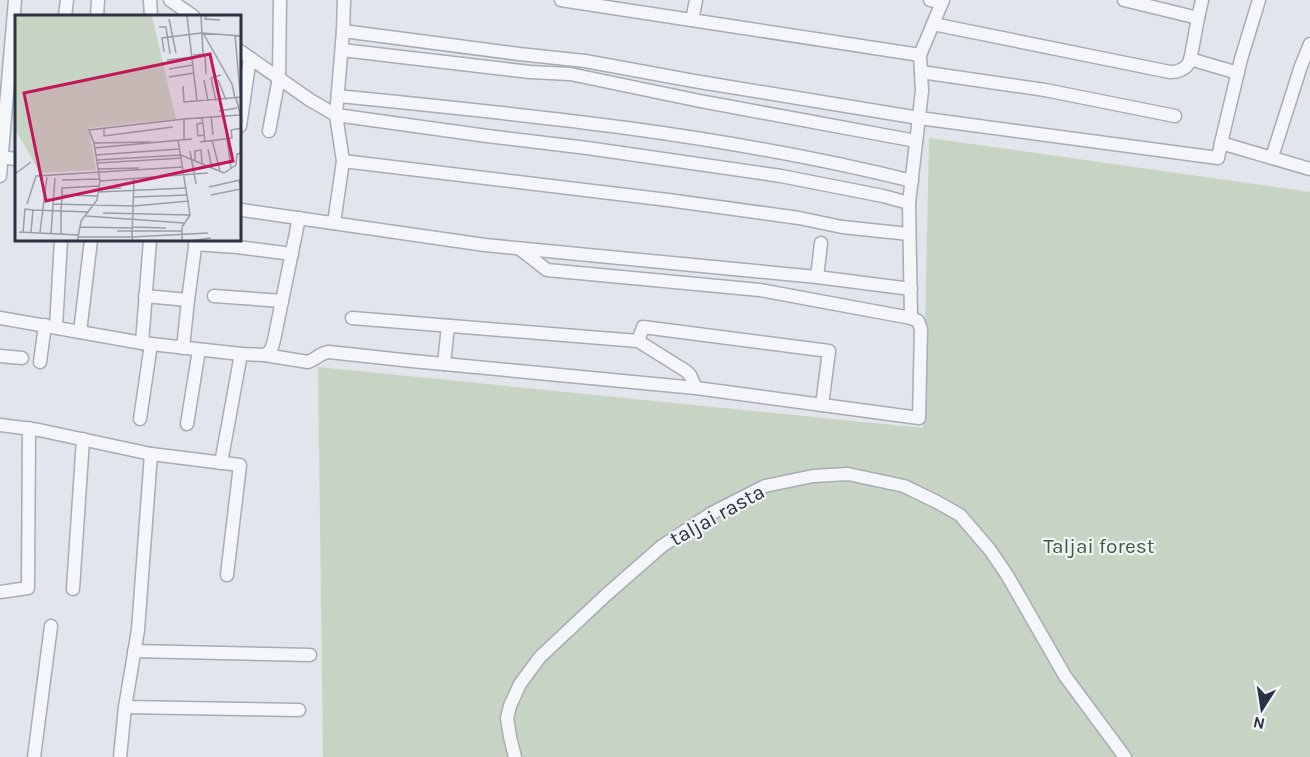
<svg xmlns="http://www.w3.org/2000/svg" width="1310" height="757" viewBox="0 0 1310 757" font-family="Karla,sans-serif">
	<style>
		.green { fill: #c7d4c3 }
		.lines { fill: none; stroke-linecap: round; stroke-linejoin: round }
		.minor-casing { stroke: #a7acb5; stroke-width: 15 }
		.minor { stroke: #f5f6f9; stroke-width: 12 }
		.labels { text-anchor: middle; stroke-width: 4.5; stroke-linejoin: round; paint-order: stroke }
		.street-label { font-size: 21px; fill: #2a3243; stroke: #f2f4f8 }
		.park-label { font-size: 21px; fill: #3e5e38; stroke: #f2f4f8 }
		.inset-road { fill: none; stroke: #989da8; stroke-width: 1.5 }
		.view { fill: #c2185b; fill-opacity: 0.15; stroke: #c2185b; stroke-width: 3 }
		.inset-edge { fill: none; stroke: #2a3243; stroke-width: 3 }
	</style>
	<rect width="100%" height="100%" fill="#e2e5eb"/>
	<polygon class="green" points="929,138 1310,192 1310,757 323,757 318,367 923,428"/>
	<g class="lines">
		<defs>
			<g id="minor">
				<polyline points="150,0 151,16"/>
				<polyline points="170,0 193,16"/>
				<polyline points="561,0 920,55"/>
				<polyline points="930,0 942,2"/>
				<polyline points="65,16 67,0"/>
				<polyline points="97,16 98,0"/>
				<polyline points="1198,18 1202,0"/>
				<polyline points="692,20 696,0"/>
				<path d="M933,24l237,48c8,0 16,-3 20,-11l8,-43 -74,-18"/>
				<polyline points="343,31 519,54 585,61 694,81 919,118 1218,158 1221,143 1310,169"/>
				<polyline points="342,50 530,72 570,74 700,101 916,141"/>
				<polyline points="240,51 310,100 336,115 487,136 587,148 781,176 883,196 909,203"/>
				<polyline points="1190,59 1238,73"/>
				<polyline points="921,72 1045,90 1175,116"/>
				<path d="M338,96c192,19 386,38 574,85"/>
				<polyline points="240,126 250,58"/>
				<polyline points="269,131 279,78 280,0"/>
				<polyline points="1221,143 1241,59 1259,0"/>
				<polyline points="0,157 16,159"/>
				<polyline points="1272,157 1301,66 1310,44"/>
				<polyline points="343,161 668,200 799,218 842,227 909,234"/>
				<polyline points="0,176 15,0"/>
				<polyline points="242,210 485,245 817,277 911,289"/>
				<polyline points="334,223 343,161 336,115 343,31 344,0"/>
				<polyline points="195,244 237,247 292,254"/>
				<polyline points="520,249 547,270 760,290 911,318 909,203 922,91 920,55 943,0"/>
				<polyline points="817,277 821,243"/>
				<polyline points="145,296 188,300 196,240"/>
				<polyline points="214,296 282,301"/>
				<polyline points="0,318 142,343 241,354 265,355 271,350 274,340 299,218"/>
				<polyline points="352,318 638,341 686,371 690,375 696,388"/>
				<polyline points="56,327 61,240"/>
				<polyline points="80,332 91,240"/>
				<polyline points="638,341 643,327 829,351 822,405"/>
				<polyline points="142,343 150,240"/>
				<polyline points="183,348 188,300"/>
				<path d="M265,355l43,7c8,-3 12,-9 21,-10l83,9 284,27 223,30 2,-89 -3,-8 -7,-3"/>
				<polyline points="0,356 22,358"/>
				<polyline points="40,362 45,325"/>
				<polyline points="444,364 448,326"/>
				<polyline points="140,419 151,344"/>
				<polyline points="187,424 199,350"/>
				<polyline points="0,425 39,430 151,454 240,465 227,575"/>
				<polyline points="221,463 241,354"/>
				<polyline points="73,589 83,439"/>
				<polyline points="0,592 28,588 29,428"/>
				<polyline points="134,651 310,655"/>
				<polyline points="125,707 299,710"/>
				<polyline points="34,757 51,626"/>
				<polyline points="120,757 125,707 138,630 151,454"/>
				<polyline points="515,757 510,737 507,718 510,706 520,684 540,657 606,595 662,546 712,513 765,486 813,476 848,474 904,486 937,502 960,515 990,550 1007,575 1065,676 1125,757"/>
			</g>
		</defs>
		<use href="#minor" class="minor-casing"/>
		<use href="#minor" class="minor"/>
	</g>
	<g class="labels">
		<g class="street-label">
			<text transform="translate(717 515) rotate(-29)" y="7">taljai rasta</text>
		</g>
		<g class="park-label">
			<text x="1099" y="553">Taljai forest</text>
		</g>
	</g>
	<g transform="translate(15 15)">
		<rect width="226" height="226" fill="#e2e5eb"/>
		<path d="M0,1h137l24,103 -87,9 7,42 -56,3 -25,-44z" fill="#c7d4c3"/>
		<path class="inset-road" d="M172,1l10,85M186,1l2,37M191,1l-1,3 15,1M154,4l7,34M144,12h7l4,27M188,18l29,51 3,14M220,20l5,57M149,37l-2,-14 39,-5 41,3M178,40l12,-1 1,20M152,45l26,-3M154,54l24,-4M154,62l25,-4M189,65l4,21M203,65l8,20M168,71l1,16 58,-5M221,83l6,23M201,86l-5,-23 10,-3M204,96l18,-3M196,101l2,19M209,101l7,53M187,102l3,24M188,108l-6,1 1,12 6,-1M89,113v8l69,-9M169,124v-20l56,-4M163,125l12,75 -8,12v14M197,125l8,31M185,127l32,-4 -1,-8 11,-2M79,128l-5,-13 95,-11M79,133l98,-9M193,134l4,19M175,136l6,33M81,140l83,-6M82,145l84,-5 43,18M180,145v-9l6,-1 1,13M83,148l84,-5M83,154l41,-1M209,158l12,-8 1,-11 5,-1M0,159l16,-12M119,164l-2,58 76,-4M47,165l38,-1M85,166l108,-8M194,172l31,-7M84,174l22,-1M83,177l89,-4M196,180l30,-6 -2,-9M83,181l-36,-1v-7l37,-2M119,182l54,-2M12,189l9,-28 147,-9M38,189l81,2 55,-5M88,198l87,2M71,201l98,7M65,212l53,1M118,212l33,1M102,216h65M4,217l59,3M8,217l2,-23 8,1M16,217l2,-22 28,1 1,-16M25,217l7,-55M36,218l4,-55M46,219v-23l28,1M63,222l3,-16 16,-21 3,-19 -6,-38 57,-1M63,226v-4h54l1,4M174,226l22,-3"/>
		<path class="view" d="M195,39l23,107 -187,40 -22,-108z"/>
		<rect width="226" height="226" class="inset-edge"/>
	</g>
	<g transform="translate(1262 709) rotate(192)" stroke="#f2f4f8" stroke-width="4.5" paint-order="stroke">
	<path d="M0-4.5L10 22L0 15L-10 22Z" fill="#2a3243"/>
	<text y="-9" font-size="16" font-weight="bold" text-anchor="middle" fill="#2a3243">N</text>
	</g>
</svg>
